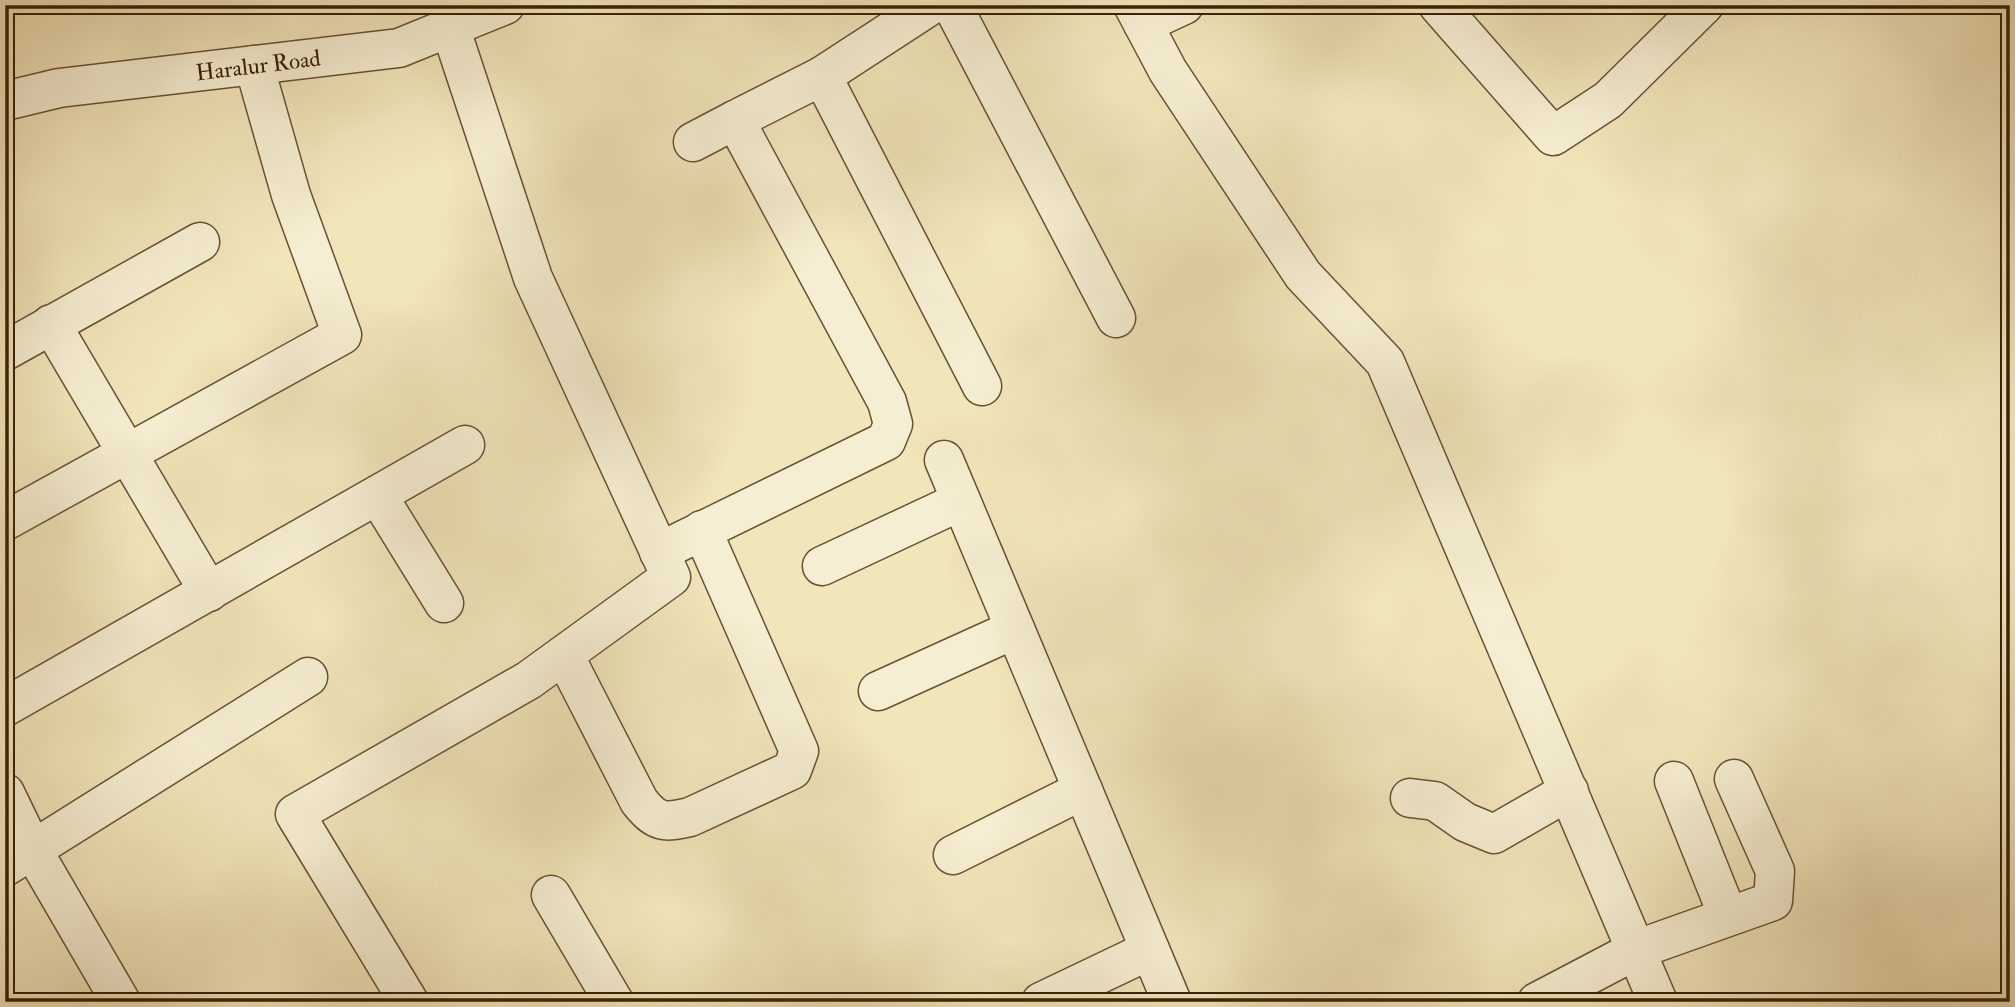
<svg xmlns="http://www.w3.org/2000/svg" width="2015" height="1007" viewBox="0 0 2015 1007" font-family="'IM FELL Double Pica',serif">
	<style>
		.lines { fill: none; stroke-linecap: round; stroke-linejoin: round }
		.minor-casing { stroke: #685135; stroke-width: 41 }
		.minor { stroke: #f6eed2; stroke-width: 38 }
		.labels { text-anchor: middle; stroke-width: 6; stroke-linejoin: round; paint-order: stroke }
		.street-label { font-size: 23px; fill: #3a2009; stroke: #f6eed2 }
	</style>
	<rect width="100%" height="100%" fill="#f1e5ba"/>
	<filter id="stains"><feTurbulence type="fractalNoise" baseFrequency=".00286" numOctaves="4"/><feColorMatrix values="0 0 0 0 .2 0 0 0 0 .09 0 0 0 0 .02 0 0 0 .5 -.17"/></filter>
	<radialGradient id="worn" r=".72"><stop offset=".6" stop-color="#630" stop-opacity="0"/><stop offset="1" stop-color="#630" stop-opacity=".3"/></radialGradient>
	<g class="lines">
		<defs>
			<g id="minor">
				<polyline points="952,5 1116,318"/>
				<polyline points="1133,5 1168,71 1303,275 1385,362 1658,1002"/>
				<polyline points="1438,5 1553,136 1608,100 1704,5"/>
				<polyline points="1143,24 1184,5"/>
				<polyline points="822,76 982,386"/>
				<polyline points="5,101 59,88 399,48 505,5"/>
				<polyline points="693,142 735,120"/>
				<polyline points="51,324 209,592"/>
				<polyline points="5,351 200,242"/>
				<polyline points="944,460 1172,1002"/>
				<polyline points="378,496 444,603"/>
				<polyline points="5,521 342,335 291,195 254,65"/>
				<polyline points="659,552 886,441 893,424 887,402 735,120 822,76 931,5"/>
				<polyline points="822,566 961,501"/>
				<path d="M564,655l75,146c17,22 25,22 51,16l102,-47 7,-19 -97,-221"/>
				<polyline points="878,691 1015,629"/>
				<polyline points="5,707 465,445"/>
				<polyline points="1674,781 1728,916"/>
				<polyline points="5,793 32,849 121,1002"/>
				<polyline points="1410,798 1435,801 1465,822 1494,834 1569,791"/>
				<polyline points="953,855 1083,790"/>
				<polyline points="5,867 308,677"/>
				<polyline points="551,895 614,1002"/>
				<polyline points="409,1002 295,814 529,680 671,577 533,278 450,27"/>
				<polyline points="1041,1002 1150,950"/>
				<polyline points="1537,1002 1638,949 1773,901 1775,871 1734,779"/>
			</g>
		</defs>
		<use href="#minor" class="minor-casing"/>
		<use href="#minor" class="minor"/>
	</g>
	<g class="labels">
		<g class="street-label">
			<text transform="translate(258 65) rotate(-7)" y="8">Haralur Road</text>
		</g>
	</g>
	<rect width="2015" height="1007" fill="none" stroke="#f1e5ba" stroke-width="28"/>
	<rect x="7" y="7" width="2001" height="993" fill="none" stroke="#3a2009" stroke-width="3.5"/>
	<rect x="14" y="14" width="1987" height="979" fill="none" stroke="#3a2009" stroke-width="2"/>
	<rect width="100%" height="100%" filter="url(#stains)"/>
	<rect width="100%" height="100%" fill="url(#worn)"/>
</svg>
